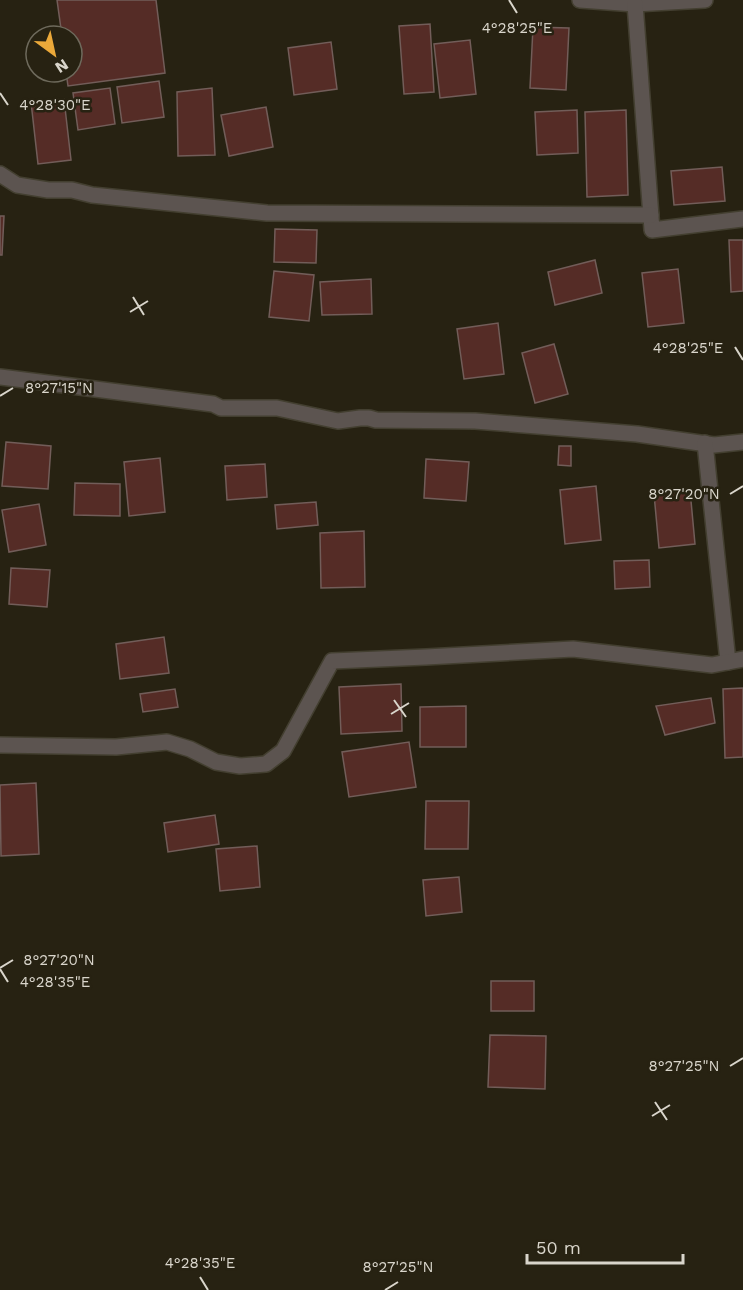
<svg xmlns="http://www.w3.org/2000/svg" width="743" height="1290" viewBox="0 0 743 1290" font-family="'Work Sans',sans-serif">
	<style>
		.building { fill: #552c26; stroke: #725d59; stroke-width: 1.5 }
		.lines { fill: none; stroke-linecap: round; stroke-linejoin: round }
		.minor-casing { stroke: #433f30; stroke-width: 18 }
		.minor { stroke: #5c5450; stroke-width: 15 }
		.ticks { fill: none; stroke: #d9d5cb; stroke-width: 2 }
		.ticks-label { font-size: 15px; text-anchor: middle; fill: #d9d5cb; stroke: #272212; stroke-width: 5; stroke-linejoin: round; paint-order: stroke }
	</style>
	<rect width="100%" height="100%" fill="#272212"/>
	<g class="building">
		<polygon points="57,0 156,0 165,73 68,86 66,72 72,72 72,36 62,36"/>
		<polygon points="430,24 434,92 404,94 399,26"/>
		<polygon points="533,27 569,28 566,90 530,88"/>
		<polygon points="470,40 476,94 440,98 434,44"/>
		<polygon points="331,42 337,89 294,95 288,48"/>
		<polygon points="159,81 164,117 122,123 117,87"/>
		<polygon points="110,88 115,124 78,130 73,93"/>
		<polygon points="212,88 215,155 178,156 177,92"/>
		<polygon points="64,99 71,160 38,164 31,102"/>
		<polygon points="266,107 273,147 229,156 221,115"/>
		<polygon points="577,110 578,153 537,155 535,112"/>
		<polygon points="626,110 628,195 587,197 585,112"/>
		<polygon points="722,167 725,201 674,205 671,171"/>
		<polygon points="0,216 4,216 2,255 0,255"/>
		<polygon points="275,229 317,230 316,263 274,262"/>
		<polygon points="729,240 743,240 743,291 731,292"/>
		<polygon points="595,260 602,293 555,305 548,272"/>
		<polygon points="678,269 684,323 648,327 642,273"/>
		<polygon points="274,271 314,275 309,321 269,317"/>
		<polygon points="371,279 372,314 322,315 320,282"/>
		<polygon points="498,323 504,374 464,379 457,329"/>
		<polygon points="554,344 568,394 535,403 522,353"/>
		<polygon points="6,442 51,446 48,489 2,486"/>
		<polygon points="559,446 571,446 571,466 558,465"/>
		<polygon points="160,458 165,512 129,516 124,462"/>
		<polygon points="426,459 469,462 466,501 424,498"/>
		<polygon points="265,464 267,497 227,500 225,466"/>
		<polygon points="75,483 120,484 120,516 74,515"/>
		<polygon points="596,486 601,540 565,544 560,490"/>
		<polygon points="690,490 695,544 659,548 654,494"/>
		<polygon points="316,502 318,525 277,529 275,505"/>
		<polygon points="39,504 46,545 9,552 2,510"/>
		<polygon points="364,531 365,587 321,588 320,533"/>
		<polygon points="649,560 650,587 615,589 614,561"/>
		<polygon points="11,568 50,570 47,607 9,604"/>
		<polygon points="164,637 169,673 120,679 116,644"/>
		<polygon points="401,684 402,731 341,734 339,687"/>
		<polygon points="743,688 743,757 725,758 723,689"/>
		<polygon points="175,689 178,707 143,712 140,694"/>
		<polygon points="711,698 715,723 665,735 656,706"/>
		<polygon points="466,706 466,747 420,747 420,707"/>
		<polygon points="409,742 416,787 349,797 342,752"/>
		<polygon points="36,783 39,854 1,856 0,785"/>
		<polygon points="426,801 469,801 468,849 425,849"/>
		<polygon points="215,815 219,844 168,852 164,823"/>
		<polygon points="257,846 260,887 220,891 216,849"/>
		<polygon points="459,877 462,912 426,916 423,880"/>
		<rect x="491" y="981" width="43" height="30"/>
		<polygon points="490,1035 546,1036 545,1089 488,1087"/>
	</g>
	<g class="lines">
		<defs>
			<g id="minor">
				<polyline points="580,0 635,4 705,0"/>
				<polyline points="635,4 652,230 743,219"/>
				<polyline points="0,174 17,185 48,190 72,190 92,195 267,213 651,215"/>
				<polyline points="0,377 213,404 221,408 277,408 338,421 360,418 369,418 376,420 475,421 637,434 714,445 743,442"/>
				<polyline points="705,443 728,662"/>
				<polyline points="0,745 116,747 167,742 190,749 216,762 240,766 266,764 283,751 332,661 426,657 573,649 712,665 743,659"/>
			</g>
		</defs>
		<use href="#minor" class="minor-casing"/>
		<use href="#minor" class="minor"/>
	</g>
	<path class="ticks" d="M509,0l8,13M0,93l8,12M133,297l11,18M130,312l18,-11M735,347l8,13M0,396l13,-8M730,494l13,-8M394,700l12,17M391,714l18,-11M0,968l13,-8M0,969l8,13M730,1066l13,-8M655,1102l12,18M652,1116l18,-11M200,1277l8,13M385,1290l13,-8"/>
	<g class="ticks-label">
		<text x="517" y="33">4°28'25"E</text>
		<text x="55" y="110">4°28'30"E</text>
		<text x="688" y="353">4°28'25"E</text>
		<text x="59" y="393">8°27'15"N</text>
		<text x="684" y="499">8°27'20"N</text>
		<text x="59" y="965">8°27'20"N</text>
		<text x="55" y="987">4°28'35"E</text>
		<text x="684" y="1071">8°27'25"N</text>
		<text x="200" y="1268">4°28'35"E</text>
		<text x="398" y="1272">8°27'25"N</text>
	</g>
	<g transform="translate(54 54) rotate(147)"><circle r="28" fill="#272212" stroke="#6e6a5c" stroke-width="1.5"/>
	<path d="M0-4.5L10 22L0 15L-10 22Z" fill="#eba93a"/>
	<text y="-9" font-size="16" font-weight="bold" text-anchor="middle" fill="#d9d5cb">N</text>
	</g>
	<path d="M527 1254v9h156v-9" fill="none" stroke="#d9d5cb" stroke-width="3"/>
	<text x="536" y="1254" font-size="18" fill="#d9d5cb" stroke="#272212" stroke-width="4.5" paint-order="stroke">50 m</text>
</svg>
